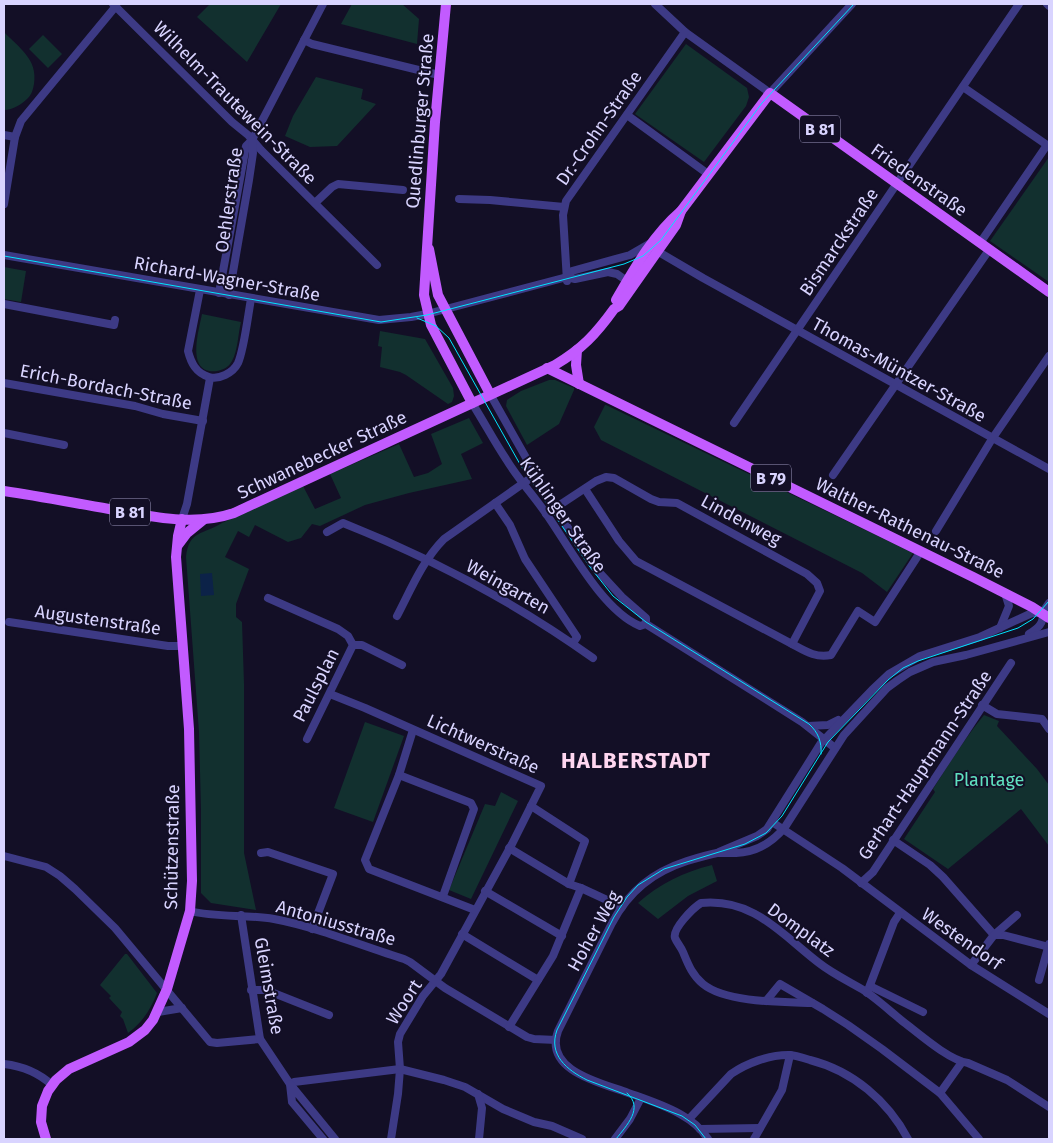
<svg xmlns="http://www.w3.org/2000/svg" width="1053" height="1143" viewBox="0 0 1053 1143" font-family="'Fira Sans',sans-serif">
	<style>
		.green { fill: #12302f }
		.water { fill: #0c2248 }
		.lines { fill: none; stroke-linecap: round; stroke-linejoin: round }
		.minor { stroke: #3d3a85; stroke-width: 8 }
		.major { stroke: #c25bff; stroke-width: 10 }
		.tram { stroke: #00e5ff; stroke-width: 1 }
		.labels { text-anchor: middle; stroke-width: 4; stroke-linejoin: round; paint-order: stroke }
		.shield { fill: #130f26; stroke: #9e99be; stroke-width: 1 }
		.shield-label { font-size: 16px; font-weight: bold; fill: #d9d4ff }
		.street-label { font-size: 18px; fill: #d9d4ff; stroke: #130f26 }
		.park-label { font-size: 18px; fill: #5fe0c0; stroke: #130f26 }
		.district-label { font-size: 22px; font-weight: bold; letter-spacing: 1px; fill: #ffd6f0; stroke: #130f26 }
	</style>
	<rect width="100%" height="100%" fill="#130f26"/>
	<g class="green">
		<polygon points="210,4 281,4 247,62 197,17"/>
		<polygon points="352,4 402,4 419,19 417,44 341,24"/>
		<path d="M4,32c15,16 34,27 30,52 -1,5 -2,10 -6,14 -6,6 -15,12 -24,12z"/>
		<polygon points="43,35 62,54 48,68 29,49"/>
		<polygon points="686,44 747,88 749,97 746,106 704,162 635,114"/>
		<polygon points="316,77 363,89 361,99 376,104 337,146 310,147 285,136 293,116"/>
		<polygon points="1049,157 1049,282 990,241"/>
		<polygon points="4,267 26,271 21,302 4,299"/>
		<path d="M202,314l39,8c-3,12 -3,28 -9,39 -3,6 -9,9 -15,10 -32,4 -18,-41 -15,-57z"/>
		<polygon points="380,331 425,339 453,388 454,396 452,402 448,404 406,375 400,372 380,367 382,347 378,346"/>
		<polygon points="549,380 555,380 574,388 574,390 559,424 527,445 506,406 507,400 521,391"/>
		<polygon points="605,405 606,405 913,553 887,592 862,573 601,440 594,427"/>
		<path d="M469,418l14,25 -22,11 11,25 -63,14 -44,12 -45,21 -8,-2 -11,14 -13,4 -33,-17 -6,12 -11,-6 -13,26 24,12 -13,35v13l6,5 2,62v169l12,57 -45,-7 -10,-10v-83l-2,-78 -13,-175c3,-27 17,-22 36,-34l81,-37 12,23 26,-11 -11,-24 69,-30 15,33 14,-4 14,-9 -11,-30z"/>
		<path d="M984,715l15,6 -2,5 40,43 12,16v61l-28,-37 -73,60 -44,-30 31,-47 -2,-3c16,-25 32,-51 51,-74z"/>
		<polygon points="365,722 404,736 373,822 334,808"/>
		<polygon points="501,792 518,801 471,899 449,890 485,804 495,806"/>
		<path d="M712,865l5,16 -29,15 -30,23 -20,-16c21,-19 46,-31 74,-38z"/>
		<path d="M125,954h2l30,39c-6,16 -15,30 -29,40l-5,-14 -3,-3 2,-4 -13,-14 2,-2 -11,-11z"/>
	</g>
	<polygon class="water" points="212,573 214,595 201,596 200,574"/>
	<g class="lines">
		<g class="minor">
			<polyline points="113,4 232,122 248,135 261,150 377,265"/>
			<polyline points="655,4 685,32 770,93 852,4"/>
			<polyline points="1047,4 1049,6"/>
			<polyline points="304,40 312,44 439,75"/>
			<polyline points="963,87 1047,145"/>
			<polyline points="627,115 708,174"/>
			<polyline points="4,135 15,137"/>
			<polyline points="459,199 490,200 564,207"/>
			<polyline points="315,203 332,187 338,184 403,190"/>
			<polyline points="4,204 15,137 21,121 116,6"/>
			<polyline points="980,243 1047,145 1049,145"/>
			<polyline points="657,251 703,278 1049,469"/>
			<polyline points="4,255 379,320 411,317 427,314 567,277 575,279 608,272 617,274 630,283"/>
			<polyline points="567,277 572,271 630,255 649,244"/>
			<polyline points="567,281 563,215 566,201 685,32"/>
			<path d="M200,290l-12,61c3,12 8,22 21,26 10,3 24,-4 29,-14 6,-13 10,-48 13,-64"/>
			<polyline points="219,293 246,146 252,140 323,4"/>
			<polyline points="229,295 249,180 253,153 252,140"/>
			<polyline points="4,304 114,325 115,320"/>
			<polyline points="4,383 135,406 163,414 203,421"/>
			<polyline points="490,394 555,509 598,571 622,597 646,618 646,624"/>
			<path d="M472,403c12,19 22,38 34,56 12,20 28,37 41,56 23,33 56,96 93,111l6,-2 156,98 33,26"/>
			<polyline points="734,423 1019,4"/>
			<polyline points="4,433 64,445"/>
			<polyline points="833,475 989,250"/>
			<path d="M585,489l34,52 17,20 156,83c13,7 23,14 39,11l27,-44 17,11 46,-71"/>
			<polyline points="495,503 510,525 525,559 577,637 573,643"/>
			<polyline points="546,514 596,481 606,477 614,478 651,499 659,502 677,503 807,574 817,583 820,591 792,644"/>
			<polyline points="182,519 187,504 210,378"/>
			<polyline points="936,531 992,439 1049,356"/>
			<path d="M327,532l16,-9c88,35 173,80 250,135"/>
			<polyline points="268,598 338,629 348,636 353,645 307,739"/>
			<polyline points="1042,613 1049,603"/>
			<path d="M397,616c14,-27 26,-56 47,-77l91,-64"/>
			<polyline points="9,622 168,646 182,646"/>
			<polyline points="1000,628 1009,606 1005,593"/>
			<path d="M1029,634c8,-5 16,-11 13,-21"/>
			<polyline points="353,645 362,645 402,665"/>
			<polyline points="330,694 365,708 541,786 512,844 441,974 423,996 400,1034 398,1042 400,1069 398,1094 391,1139"/>
			<polyline points="982,705 997,714 1042,719 1049,729"/>
			<polyline points="808,726 828,725 838,720"/>
			<polyline points="413,730 399,775 365,860 369,869 475,910"/>
			<polyline points="399,775 471,803 474,809 443,896"/>
			<polyline points="772,822 842,868 971,965 1049,1014"/>
			<polyline points="893,840 930,865 943,877 994,935"/>
			<polyline points="509,848 569,884"/>
			<polyline points="719,852 757,836 767,829 821,743 872,690 889,674 920,656 980,637 1032,613 1042,613"/>
			<polyline points="261,853 268,852 333,874 312,929"/>
			<polyline points="4,856 46,867 60,876 75,889 115,928 210,1042 217,1043 260,1039"/>
			<polyline points="861,883 873,872 1011,663"/>
			<polyline points="581,888 622,907"/>
			<polyline points="485,891 562,936"/>
			<path d="M190,911c27,7 56,3 84,8 43,8 88,27 130,40l6,3 35,26 82,49 7,2 22,1"/>
			<polyline points="241,915 260,1039 290,1084 294,1082 400,1069 444,1080 465,1087 503,1109 534,1122 552,1126 582,1139"/>
			<polyline points="462,934 538,980"/>
			<polyline points="994,935 1003,935 1049,947"/>
			<polyline points="971,965 994,935 1017,915"/>
			<polyline points="1039,980 1049,944"/>
			<polyline points="870,986 923,1012"/>
			<polyline points="251,990 266,990 329,1015"/>
			<polyline points="867,993 894,922 900,913"/>
			<polyline points="766,1001 780,984 823,1009 848,1025 882,1049 940,1093 979,1139"/>
			<path d="M812,1003c-29,-1 -86,0 -109,-19 -11,-9 -15,-20 -20,-32 -2,-5 -6,-9 -8,-14 -3,-9 18,-30 26,-35 53,-5 80,31 118,60 14,11 31,19 46,28 13,9 24,19 36,29 16,12 47,40 67,43l39,17 42,27"/>
			<polyline points="158,1012 182,1008"/>
			<polyline points="509,1027 553,956 581,888 569,884 585,841 531,806"/>
			<path d="M4,1064c17,2 35,9 48,21"/>
			<polyline points="940,1093 962,1062"/>
			<polyline points="478,1094 482,1108 479,1139"/>
			<path d="M689,1119l42,-45c16,-11 38,-19 57,-19 7,0 16,3 22,5 43,11 78,41 98,79"/>
			<polyline points="700,1129 760,1128"/>
			<polyline points="323,1139 292,1102 290,1084 335,1139"/>
			<polyline points="615,1139 630,1119 641,1098"/>
			<path d="M708,1139c-7,-11 -17,-19 -28,-25 -18,-10 -38,-16 -57,-23 -26,-9 -79,-22 -65,-60l54,-108c17,-32 41,-51 75,-62 10,-3 20,-6 30,-8 6,0 13,0 19,0 21,-1 36,-10 49,-26l59,-92 43,-47 11,-8 12,-8 23,-10 33,-7 83,-23"/>
			<polyline points="754,1139 782,1090 790,1055"/>
		</g>
		<g class="major">
			<polyline points="446,4 435,122 424,295 431,325 472,403"/>
			<polyline points="429,249 438,295 490,394"/>
			<path d="M616,300c18,-31 37,-65 65,-89l89,-118 279,199"/>
			<polyline points="577,350 576,365 579,384"/>
			<polyline points="547,368 973,577 1032,607 1049,618"/>
			<path d="M4,491c35,5 70,12 105,18 41,7 84,18 125,4l321,-148c27,-16 41,-31 59,-56l5,-3 57,-81 5,-14"/>
			<polyline points="178,545 187,533 203,520"/>
			<polyline points="46,1139 41,1122 42,1106 48,1091 56,1080 69,1069 129,1042 145,1030 153,1020 167,989 190,911 192,881 189,729 176,557 178,536 182,519"/>
		</g>
		<g class="tram">
			<polyline points="4,256 381,322 427,315 624,264 643,256 661,240 762,103 854,4"/>
			<path d="M417,318l19,8 13,12 72,128 69,101 23,29 33,26 163,102c9,8 13,18 12,30"/>
			<path d="M616,1139c11,-14 28,-31 11,-46"/>
			<path d="M706,1139l-11,-14 -13,-9 -95,-36c-20,-10 -39,-25 -30,-50l57,-113 13,-20 11,-12 26,-16 81,-25 21,-11 16,-17 46,-74 60,-62 15,-12 15,-7 100,-33 15,-9 16,-18"/>
		</g>
	</g>
	<g class="labels">
		<g class="shield">
			<rect x="800" y="115.5" width="40" height="27" rx="4"/>
			<rect x="751" y="464.5" width="40" height="27" rx="4"/>
			<rect x="110" y="498.5" width="40" height="27" rx="4"/>
		</g>
		<g class="shield-label">
			<text x="820" y="135">B 81</text>
			<text x="771" y="484">B 79</text>
			<text x="130" y="518">B 81</text>
		</g>
		<g class="street-label">
			<text transform="translate(235 103) rotate(45)" y="6">Wilhelm-Trautewein-Straße</text>
			<text transform="translate(420 121) rotate(-85)" y="6">Quedlinburger Straße</text>
			<text transform="translate(599 128) rotate(-55)" y="6">Dr.-Crohn-Straße</text>
			<text transform="translate(919 180) rotate(35)" y="6">Friedenstraße</text>
			<text transform="translate(229 200) rotate(-82)" y="6">Oehlerstraße</text>
			<text transform="translate(839 242) rotate(-56)" y="6">Bismarckstraße</text>
			<text transform="translate(227 279) rotate(10)" y="6">Richard-Wagner-Straße</text>
			<text transform="translate(899 370) rotate(29)" y="6">Thomas-Müntzer-Straße</text>
			<text transform="translate(106 387) rotate(11)" y="6">Erich-Bordach-Straße</text>
			<text transform="translate(322 455) rotate(-25)" y="6">Schwanebecker Straße</text>
			<text transform="translate(563 515) rotate(55)" y="6">Kühlinger Straße</text>
			<text transform="translate(741 520) rotate(28)" y="6">Lindenweg</text>
			<text transform="translate(910 528) rotate(26)" y="6">Walther-Rathenau-Straße</text>
			<text transform="translate(508 587) rotate(29)" y="6">Weingarten</text>
			<text transform="translate(98 620) rotate(8)" y="6">Augustenstraße</text>
			<text transform="translate(316 685) rotate(-63)" y="6">Paulsplan</text>
			<text transform="translate(483 744) rotate(24)" y="6">Lichtwerstraße</text>
			<text transform="translate(925 765) rotate(-56)" y="6">Gerhart-Hauptmann-Straße</text>
			<text transform="translate(172 847) rotate(-89)" y="6">Schützenstraße</text>
			<text transform="translate(336 923) rotate(16)" y="6">Antoniusstraße</text>
			<text transform="translate(801 930) rotate(36)" y="6">Domplatz</text>
			<text transform="translate(594 931) rotate(-61)" y="6">Hoher Weg</text>
			<text transform="translate(962 939) rotate(35)" y="6">Westendorf</text>
			<text transform="translate(269 986) rotate(80)" y="6">Gleimstraße</text>
			<text transform="translate(404 1002) rotate(-57)" y="6">Woort</text>
		</g>
		<g class="park-label">
			<text x="989" y="786">Plantage</text>
		</g>
		<g class="district-label">
			<text x="636" y="768">HALBERSTADT</text>
		</g>
	</g>
	<rect width="1053" height="1143" fill="none" stroke="#d9d4ff" stroke-width="10"/>
</svg>
